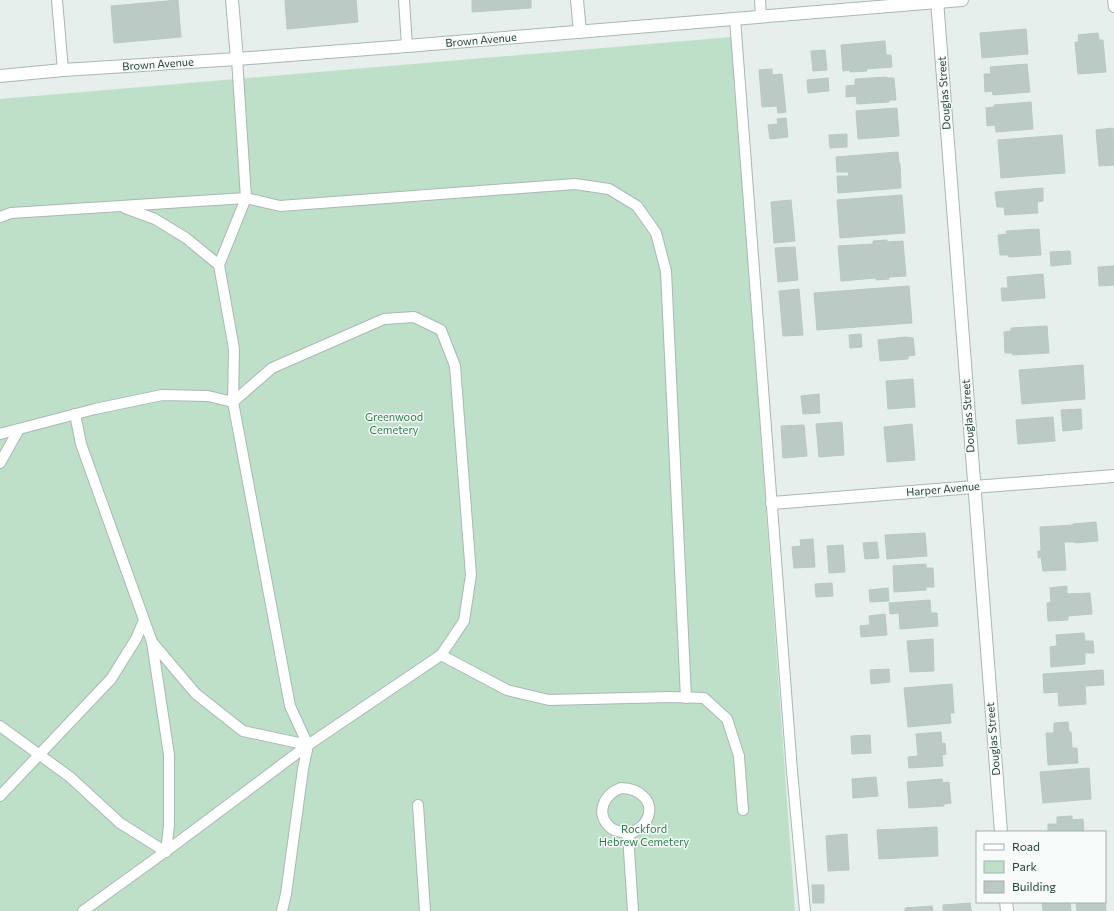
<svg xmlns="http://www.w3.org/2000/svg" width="1114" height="911" viewBox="0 0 1114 911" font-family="Commissioner,sans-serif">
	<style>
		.green { fill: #bfe0c8 }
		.building { fill: #bbcac4; stroke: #b8c9c2 }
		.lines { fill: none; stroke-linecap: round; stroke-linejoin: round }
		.service-casing { stroke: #a8b8b2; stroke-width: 12 }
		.minor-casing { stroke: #a8b8b2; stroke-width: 14 }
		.service { stroke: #fff; stroke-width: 10 }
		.minor { stroke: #fff; stroke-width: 12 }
		.labels { text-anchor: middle; stroke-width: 3; stroke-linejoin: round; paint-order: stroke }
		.street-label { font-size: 11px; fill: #24423a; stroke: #f7fbf9 }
		.park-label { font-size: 11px; fill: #2d7a4b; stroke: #f7fbf9 }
	</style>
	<rect width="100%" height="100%" fill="#e6efeb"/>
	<polygon class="green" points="732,37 795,911 0,911 0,99"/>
	<g class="building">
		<polygon points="178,0 181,37 114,43 111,6"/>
		<polygon points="285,0 356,0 358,22 287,29"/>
		<polygon points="472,0 531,0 531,8 472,12"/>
		<polygon points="1026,29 1028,54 982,58 980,33"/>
		<polygon points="1098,33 1099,40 1103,40 1106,72 1078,74 1075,42 1079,42 1078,35"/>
		<polygon points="885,41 886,55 891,55 892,67 866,69 867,71 850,72 850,70 843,71 841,45"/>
		<polygon points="825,50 827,70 813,71 811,51"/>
		<polygon points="1027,64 1030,92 993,95 992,91 985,92 984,74 991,74 990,67"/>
		<polygon points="772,69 772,75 782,74 786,112 778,113 777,106 762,107 759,70"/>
		<polygon points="887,77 887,78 894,78 896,100 889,100 889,102 857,104 856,96 846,97 846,86 855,85 855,79"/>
		<polygon points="828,78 829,91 808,93 807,80"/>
		<polygon points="1031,102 1033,129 996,132 995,125 987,126 986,108 994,107 994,105"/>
		<polygon points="897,108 899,136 858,139 856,111"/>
		<polygon points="786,118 788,137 770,139 768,125 778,124 777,119"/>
		<polygon points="1113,128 1114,165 1099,166 1096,130"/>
		<polygon points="847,134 847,147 830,148 829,135"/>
		<polygon points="1062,135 1065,173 1001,178 998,140"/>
		<polygon points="898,152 899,163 900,163 901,188 838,193 837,176 849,176 848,172 837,172 836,157"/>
		<polygon points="1043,188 1043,201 1037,202 1038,213 1005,215 1004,207 997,207 995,192"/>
		<polygon points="902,195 905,233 840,238 837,200"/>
		<polygon points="791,200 795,241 774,243 771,202"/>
		<polygon points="1039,229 1041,255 1009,257 1008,255 1000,255 998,235 1007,234 1006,231"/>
		<polygon points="887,240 887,242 903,241 906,276 889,277 889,279 876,280 876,278 841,281 838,246 873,244 873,241"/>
		<polygon points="795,247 798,280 778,282 775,248"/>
		<polygon points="1070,251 1071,264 1051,266 1050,252"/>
		<polygon points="1114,266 1114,285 1099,286 1098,267"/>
		<polygon points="1043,274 1045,298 1002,301 1001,288 1008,288 1007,277"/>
		<polygon points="909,286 912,323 817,330 814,293"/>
		<polygon points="799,289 803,335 783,336 779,291"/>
		<polygon points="1047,326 1049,353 1013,355 1012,353 1005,353 1004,332 1011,331 1011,328"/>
		<polygon points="861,334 862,347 850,348 849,335"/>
		<polygon points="906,337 913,338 915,355 908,356 908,359 880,361 878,340"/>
		<polygon points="1083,365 1085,399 1022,404 1019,370"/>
		<polygon points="913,379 915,407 888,409 886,381"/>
		<polygon points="819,394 820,413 803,414 801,396"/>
		<polygon points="1081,409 1082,429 1063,431 1061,410"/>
		<polygon points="1053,417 1055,441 1018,444 1016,420"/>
		<polygon points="842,422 844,455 819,457 816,424"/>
		<polygon points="912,424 915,460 887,462 884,427"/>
		<polygon points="804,425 807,456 783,458 781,426"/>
		<polygon points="1096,522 1098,541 1075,543 1075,542 1064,542 1066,570 1043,571 1041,557 1038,558 1038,551 1041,551 1040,527 1073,525 1073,524"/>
		<polygon points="925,533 927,556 887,559 885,535"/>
		<polygon points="813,539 815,567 794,568 792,547 801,546 800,540"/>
		<polygon points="877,542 879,558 865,559 863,543"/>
		<polygon points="843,545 845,572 829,573 827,546"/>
		<polygon points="926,564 926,568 933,568 934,587 926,587 926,590 894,592 893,566"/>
		<polygon points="832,583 833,596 816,597 815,584"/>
		<polygon points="1067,586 1067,594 1090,593 1092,614 1068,616 1068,620 1048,621 1047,603 1051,602 1050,588"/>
		<polygon points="888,588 889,601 870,602 869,590"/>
		<polygon points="930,600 931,613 937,613 938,626 900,629 899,613 890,614 889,603"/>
		<polygon points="885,614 887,635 861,637 860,626 870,625 869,616"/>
		<polygon points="1084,633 1085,641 1093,641 1094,653 1085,653 1085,664 1051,667 1050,647 1057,646 1056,635"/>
		<polygon points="933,639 934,671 910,672 907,641"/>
		<polygon points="889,669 890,682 871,684 870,670"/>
		<polygon points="1103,670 1104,685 1085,686 1086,704 1059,706 1058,692 1044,693 1043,674"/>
		<polygon points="952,684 954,713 950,713 951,723 908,727 904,688"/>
		<polygon points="1068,722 1069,732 1071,732 1072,748 1077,748 1078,763 1048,765 1046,733 1054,733 1054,723"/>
		<polygon points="941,732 942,744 945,743 946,754 942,755 943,766 909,768 908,757 918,756 916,734"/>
		<polygon points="870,735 871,753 852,754 851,736"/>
		<polygon points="1089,768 1091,799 1043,803 1040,772"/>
		<polygon points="876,777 878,796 853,798 852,779"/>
		<polygon points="942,779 943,783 949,782 951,803 944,804 944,806 909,808 907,782"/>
		<polygon points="1072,816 1072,820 1083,819 1084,832 1048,832 1048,824 1057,824 1057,817"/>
		<polygon points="937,827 938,856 879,859 877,830"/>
		<polygon points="847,834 849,870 828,871 826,836"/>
		<polygon points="812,885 824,885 824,903 813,903"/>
		<polygon points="1105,900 1106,911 1077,911 1076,902 1105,902"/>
		<polygon points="1042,902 1070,902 1071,911 1043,911"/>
		<polygon points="970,903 971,910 972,911 943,911 943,905"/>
		<polygon points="932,906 933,911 905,911 905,908"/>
	</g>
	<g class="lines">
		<defs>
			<g id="service">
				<polyline points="57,0 63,70"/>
				<polyline points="404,0 407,46"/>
				<polyline points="760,0 761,17"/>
				<polyline points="1113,0 1114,7"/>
				<polyline points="735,19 792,771 805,911"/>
				<polyline points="125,208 155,219 186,238 219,265"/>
				<polyline points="0,217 11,213 246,198 237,59"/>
				<polyline points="75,414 81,444 152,642 196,694 243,731 308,745"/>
				<polyline points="0,434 95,409 162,395 208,396 233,402 234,349 219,265 246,198 280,206 575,184 609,189 637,206 656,233 666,271 686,698"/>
				<polyline points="0,463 19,429"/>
				<polyline points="441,655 507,690 549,700 670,697 704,698 727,719 739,756 743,810"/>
				<polyline points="0,726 70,777 120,823 166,852 169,825 169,755 152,642"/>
				<path d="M621,788c18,0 36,14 25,33 -4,7 -11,10 -18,14 -5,-4 -12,-3 -17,-7 -17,-14 -7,-34 10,-40z"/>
				<polyline points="0,796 111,679 136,639 144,620"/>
				<polyline points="418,805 425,911"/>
				<polyline points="628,835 633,911"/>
				<polyline points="83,911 173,846 308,745 441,655 464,621 471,575 455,366 441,330 414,317 384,319 272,368 233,402 290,706 308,745 303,769 286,894 282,911"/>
			</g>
			<g id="minor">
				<polyline points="232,0 237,59"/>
				<polyline points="577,0 580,32"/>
				<polyline points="937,0 1001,832"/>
				<polyline points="0,76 63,70 237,59 407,46 962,0"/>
				<polyline points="772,503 1114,476"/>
				<polyline points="1006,902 1007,911"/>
			</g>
		</defs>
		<use href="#service" class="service-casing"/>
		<use href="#minor" class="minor-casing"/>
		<use href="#service" class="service"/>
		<use href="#minor" class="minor"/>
	</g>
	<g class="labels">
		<g class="street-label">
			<text transform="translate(481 40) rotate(-5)" y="4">Brown Avenue</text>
			<text transform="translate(158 64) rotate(-4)" y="4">Brown Avenue</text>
			<text transform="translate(944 93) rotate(-94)" y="4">Douglas Street</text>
			<text transform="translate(968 416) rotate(-94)" y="4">Douglas Street</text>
			<text transform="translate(943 489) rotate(-5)" y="4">Harper Avenue</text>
			<text transform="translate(993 739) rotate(-95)" y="4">Douglas Street</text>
		</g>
		<g class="park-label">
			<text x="394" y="421">Greenwood<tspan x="394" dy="13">Cemetery</tspan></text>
			<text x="644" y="833">Rockford<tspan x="644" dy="13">Hebrew Cemetery</tspan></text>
		</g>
	</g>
	<rect x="976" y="831" width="130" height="72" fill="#f7fbf9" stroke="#a3b1ad"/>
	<rect x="984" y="844" width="20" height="6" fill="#ffffff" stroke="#a3b1ad"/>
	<text x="1012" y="851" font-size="12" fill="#24423a">Road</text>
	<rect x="984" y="861" width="20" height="12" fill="#bfe0c8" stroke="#a3b1ad"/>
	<text x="1012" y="871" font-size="12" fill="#24423a">Park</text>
	<rect x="984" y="881" width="20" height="12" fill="#bbcac4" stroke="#a3b1ad"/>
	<text x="1012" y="891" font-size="12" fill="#24423a">Building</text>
</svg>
